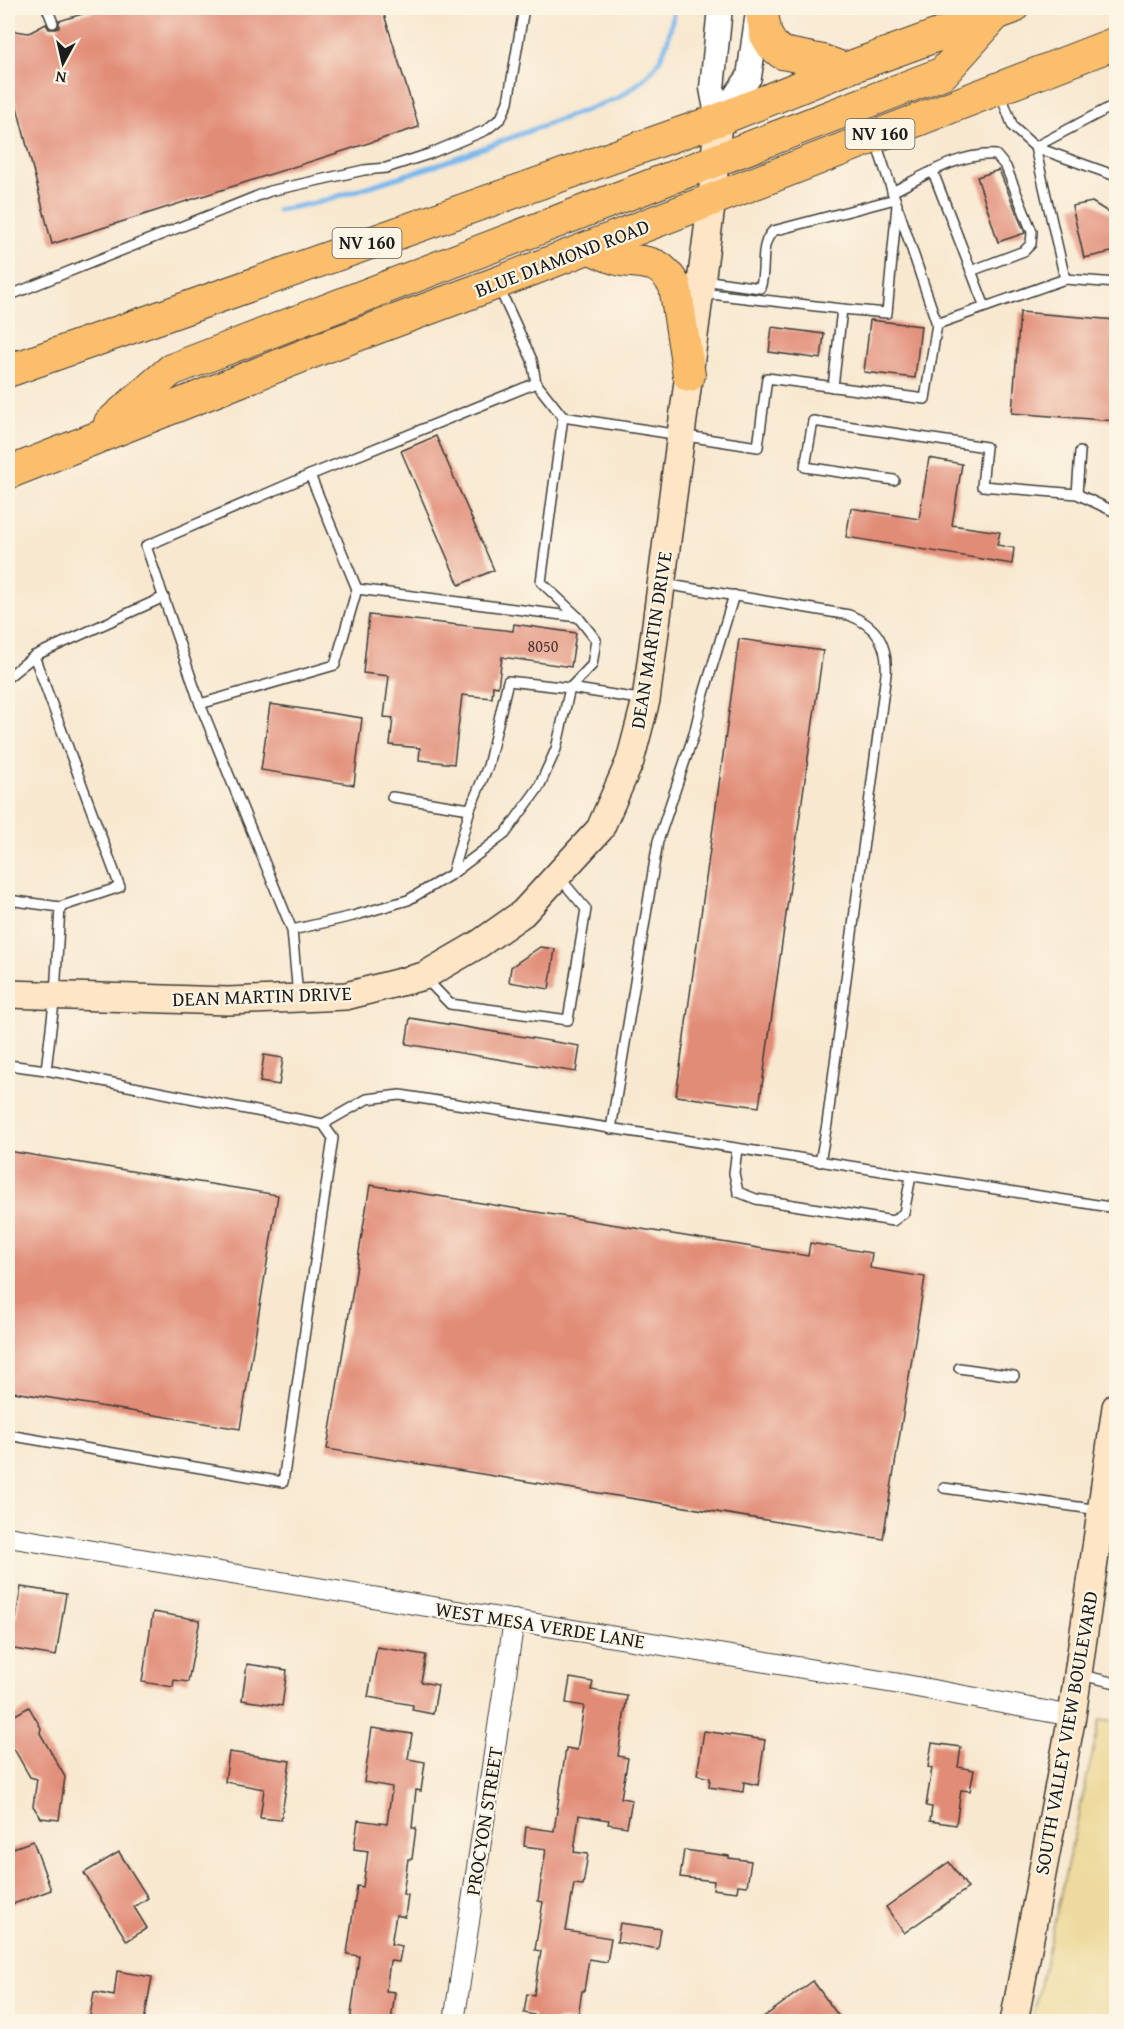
<svg xmlns="http://www.w3.org/2000/svg" width="1124" height="2029" viewBox="0 0 1124 2029" font-family="'Gentium Book Plus',serif">
	<style>
		.sand { fill: #eeda9e; stroke: #857b5d; stroke-width: 1.5 }
		.lines { fill: none; stroke-linecap: round; stroke-linejoin: round }
		.stream { stroke: #78b7ec; stroke-width: 5 }
		.building { fill: #e18c77 }
		.service-casing { stroke: #3d3b37; stroke-width: 12 }
		.minor-casing { stroke: #3d3b37; stroke-width: 22 }
		.tertiary-casing { stroke: #3d3b37; stroke-width: 27 }
		.secondary-casing { stroke: #3d3b37; stroke-width: 30 }
		.trunk-casing { stroke: #3d3b37; stroke-width: 34 }
		.motorway-casing { stroke: #3d3b37; stroke-width: 36 }
		.service { stroke: #fff; stroke-width: 9 }
		.minor { stroke: #fff; stroke-width: 20 }
		.tertiary { stroke: #fff; stroke-width: 24 }
		.secondary { stroke: #fde5c5; stroke-width: 27 }
		.trunk { stroke: #fabe6d; stroke-width: 32 }
		.motorway { stroke: #fabe6d; stroke-width: 33 }
		.labels { text-anchor: middle; stroke-width: 4.5; stroke-linejoin: round; paint-order: stroke }
		.number-label { font-size: 16px; fill: #4d3833 }
		.shield { fill: #fcf5e5; stroke: #5f5d58; stroke-width: 1.5 }
		.shield-label { font-size: 18px; font-weight: bold; fill: #1c1c1c }
		.street-label { font-size: 20px; fill: #1c1c1c; stroke: #fcf5e5 }
	</style>
	<rect width="100%" height="100%" fill="#fcf5e5"/>
	<filter id="ink" filterUnits="userSpaceOnUse"><feTurbulence type="fractalNoise" baseFrequency=".0167" numOctaves="2"/><feDisplacementMap in="SourceGraphic" scale="12" xChannelSelector="R" yChannelSelector="G"/><feConvolveMatrix kernelMatrix="1 2 1 2 8 2 1 2 1" color-interpolation-filters="sRGB"/></filter>
	<filter id="wash" filterUnits="userSpaceOnUse"><feTurbulence type="fractalNoise" baseFrequency=".008" numOctaves="4" result="noise"/><feDisplacementMap in="SourceGraphic" scale="24" xChannelSelector="R" yChannelSelector="G"/><feGaussianBlur stdDeviation="1.35" result="paint"/><feColorMatrix in="noise" values="0 0 0 0 0 0 0 0 0 0 0 0 0 0 0 0 0 1.4 0 .05"/><feComposite in="paint" operator="in"/></filter>
	<g filter="url(#wash)">
		<rect width="100%" height="100%" fill="#f8e8d0"/>
		<polygon class="sand" points="1100,1720 1116,1722 1116,2021 1032,2021"/>
		<g class="lines">
			<path class="stream" d="M278,210l42,-8 117,-37 181,-67c40,-26 50,-43 56,-90"/>
		</g>
		<g id="blocks">
			<g class="building">
				<polygon points="102,8 382,8 419,127 52,244 8,72 8,30 29,33 46,24 49,29 55,29 59,27 59,21"/>
				<polygon points="999,170 1025,233 998,242 977,177"/>
				<polygon points="1092,202 1116,217 1116,251 1084,258 1072,206"/>
				<polygon points="1020,312 1116,320 1116,421 1012,413"/>
				<polygon points="870,320 921,326 915,378 864,372"/>
				<polygon points="772,327 824,334 821,359 769,352"/>
				<polygon points="436,436 494,570 459,585 401,451"/>
				<polygon points="929,458 962,464 952,525 1000,532 997,545 1014,548 1012,564 846,537 851,508 919,519"/>
				<polygon points="369,615 513,631 514,624 576,633 571,667 502,657 498,687 493,686 492,698 462,695 454,764 419,760 420,748 390,745 393,718 384,717 389,676 363,673"/>
				<polygon points="739,639 823,651 759,1107 676,1096"/>
				<polygon points="270,704 362,718 354,785 261,770"/>
				<polygon points="540,947 555,949 549,989 509,982 511,967"/>
				<polygon points="410,1018 580,1046 576,1072 406,1044"/>
				<polygon points="264,1055 283,1058 279,1085 260,1082"/>
				<polygon points="8,1151 278,1195 240,1429 8,1391"/>
				<polygon points="370,1185 808,1256 810,1243 872,1253 870,1268 925,1277 883,1539 327,1449"/>
				<polygon points="21,1587 66,1594 56,1656 8,1648 8,1617 16,1618"/>
				<polygon points="153,1612 200,1620 188,1682 174,1680 173,1687 142,1682"/>
				<polygon points="377,1647 426,1655 421,1682 438,1685 433,1714 412,1710 413,1705 368,1697"/>
				<polygon points="247,1664 287,1670 282,1706 242,1700"/>
				<polygon points="570,1678 593,1682 591,1690 627,1696 618,1756 628,1758 621,1798 632,1800 627,1827 608,1824 609,1820 579,1815 574,1852 588,1854 583,1885 574,1884 566,1931 611,1938 607,1962 589,1959 584,1991 582,1991 577,2022 557,2019 557,2022 533,2022 534,2015 524,2013 527,1994 534,1995 541,1951 535,1950 543,1902 538,1901 546,1849 524,1846 526,1827 554,1831 566,1748 577,1750 584,1706 566,1703"/>
				<polygon points="29,1707 41,1728 40,1733 65,1777 59,1820 41,1818 33,1806 37,1779 30,1777 14,1749 8,1753 8,1719"/>
				<polygon points="372,1728 412,1734 408,1759 425,1762 421,1791 416,1790 412,1828 416,1828 412,1859 408,1859 403,1894 408,1895 405,1917 396,1915 391,1944 402,1946 399,1962 390,1961 386,1991 395,1992 391,2022 350,2022 359,1956 347,1954 357,1886 363,1887 368,1851 354,1849 358,1820 387,1824 392,1787 364,1782"/>
				<polygon points="704,1731 765,1740 758,1785 744,1782 743,1792 709,1787 710,1778 697,1775"/>
				<polygon points="932,1743 961,1747 958,1767 974,1770 970,1791 961,1790 956,1825 930,1821 932,1807 926,1806 932,1768 928,1767"/>
				<polygon points="229,1752 290,1761 281,1820 260,1818 264,1789 225,1782"/>
				<polygon points="33,1841 51,1890 8,1906 8,1850"/>
				<polygon points="684,1850 729,1856 729,1858 751,1861 747,1886 738,1885 737,1892 713,1889 714,1881 680,1877"/>
				<polygon points="119,1852 148,1898 134,1907 147,1928 127,1941 84,1873"/>
				<polygon points="949,1862 968,1888 904,1933 886,1907"/>
				<polygon points="620,1923 661,1929 658,1949 617,1942"/>
				<polygon points="117,1971 152,1977 144,2022 89,2022 94,1992 114,1996"/>
				<polygon points="813,1981 843,2022 757,2022"/>
			</g>
		</g>
	</g>
	<g filter="url(#ink)">
		<use href="#blocks" fill-opacity="0" stroke="#3d3b37" stroke-width="1.5"/>
		<g class="lines">
			<defs>
				<g id="service">
					<polyline points="47,8 53,23"/>
					<polyline points="1000,92 1013,127 1035,147 1116,104"/>
					<polyline points="933,172 985,307"/>
					<path d="M892,192c32,-16 68,-40 104,-37l10,12 26,65 -1,12 -7,7 -53,20"/>
					<polyline points="899,211 937,324"/>
					<polyline points="1065,279 1035,147 1116,176"/>
					<path d="M703,280l57,8c7,-18 -2,-42 13,-57l122,-32"/>
					<polyline points="499,288 532,360 536,383"/>
					<polyline points="702,293 842,309 833,387"/>
					<polyline points="8,296 270,191 364,170 386,168 429,154 486,130 501,118 508,102 524,8"/>
					<polyline points="842,309 887,313 897,205 875,140"/>
					<polyline points="563,417 758,447 767,378 925,399 937,324 1065,279 1116,283"/>
					<polyline points="894,480 805,467 813,421 986,447 982,486 1077,494 1113,511 1116,511"/>
					<polyline points="1077,494 1080,452"/>
					<path d="M664,584l185,31c28,11 39,29 37,59l-59,450 -7,38"/>
					<polyline points="357,589 578,617"/>
					<polyline points="34,656 120,887 60,907"/>
					<polyline points="8,677 34,656 164,597"/>
					<polyline points="570,688 645,700"/>
					<polyline points="200,704 146,546 310,475"/>
					<polyline points="392,797 470,809"/>
					<polyline points="8,900 60,907 55,995 46,1070"/>
					<polyline points="292,930 200,704 335,665 357,589 310,475 536,383 563,417 541,582 578,617 596,640 592,665 570,688"/>
					<polyline points="425,978 450,1004 568,1020 586,909 559,877"/>
					<polyline points="298,996 292,930 353,916 408,900 452,874 505,834 539,787 556,749 570,688 508,681 488,766 470,809 452,874"/>
					<polyline points="8,1065 46,1070 323,1124 333,1138 283,1482 8,1435"/>
					<polyline points="323,1124 367,1099 400,1095 1116,1208"/>
					<polyline points="611,1129 658,841 694,734 702,700 734,595"/>
					<polyline points="737,1149 734,1173 738,1192 756,1199 893,1221 904,1213 911,1176"/>
					<polyline points="959,1368 1014,1376"/>
					<polyline points="944,1488 1099,1510"/>
					<polyline points="1081,1675 1116,1683"/>
				</g>
				<g id="minor">
					<polyline points="8,1537 906,1685 1072,1716"/>
					<polyline points="454,2022 514,1620"/>
				</g>
				<g id="tertiary">
					<polyline points="718,120 749,77 758,12"/>
					<polyline points="718,120 712,88 720,8"/>
				</g>
				<g id="secondary">
					<polyline points="8,994 228,1001 346,996 424,976 479,944 523,913 600,829 630,761 646,700 712,199 718,120"/>
					<polyline points="1014,2022 1072,1716 1116,1407"/>
				</g>
				<g id="trunk">
					<polyline points="761,8 766,35 772,45 782,53 823,61 845,69"/>
					<path d="M590,248c10,4 21,10 32,12 26,3 38,0 53,26l14,89"/>
					<polyline points="8,371 718,120 845,69 1012,8"/>
					<polyline points="110,423 171,370 943,73 995,15"/>
					<polyline points="8,473 325,347 497,283 1116,43"/>
				</g>
				<polyline id="motorway" points="8,369 16,367"/>
			</defs>
			<use href="#service" class="service-casing"/>
			<use href="#minor" class="minor-casing"/>
			<use href="#tertiary" class="tertiary-casing"/>
			<use href="#secondary" class="secondary-casing"/>
			<use href="#trunk" class="trunk-casing"/>
			<use href="#motorway" class="motorway-casing"/>
			<use href="#service" class="service"/>
			<use href="#minor" class="minor"/>
			<use href="#tertiary" class="tertiary"/>
			<use href="#secondary" class="secondary"/>
			<use href="#trunk" class="trunk"/>
			<use href="#motorway" class="motorway"/>
		</g>
	</g>
	<g class="labels">
		<g class="number-label">
			<text x="543" y="652">8050</text>
		</g>
		<g class="shield">
			<rect x="845.5" y="119" width="69" height="30" rx="4.5"/>
			<rect x="332.5" y="228" width="69" height="30" rx="4.5"/>
		</g>
		<g class="shield-label">
			<text x="880" y="140">NV 160</text>
			<text x="367" y="249">NV 160</text>
		</g>
		<g class="street-label">
			<text transform="translate(562 258) rotate(-21)" y="7">BLUE DIAMOND ROAD</text>
			<text transform="translate(651 640) rotate(-81)" y="7">DEAN MARTIN DRIVE</text>
			<text transform="translate(262 996) rotate(-2)" y="7">DEAN MARTIN DRIVE</text>
			<text transform="translate(540 1625) rotate(9)" y="7">WEST MESA VERDE LANE</text>
			<text transform="translate(1066 1733) rotate(-80)" y="7">SOUTH VALLEY VIEW BOULEVARD</text>
			<text transform="translate(484 1821) rotate(-81)" y="7">PROCYON STREET</text>
		</g>
	</g>
	<rect width="1124" height="2029" fill="none" stroke="#fcf5e5" stroke-width="30"/>
	<g transform="translate(63 63) rotate(188)" stroke="#fcf5e5" stroke-width="4.5" paint-order="stroke">
	<path d="M0-4.5L10 22L0 15L-10 22Z" fill="#1c1c1c"/>
	<text y="-9" font-size="16" font-weight="bold" text-anchor="middle" fill="#1c1c1c">N</text>
	</g>
</svg>
